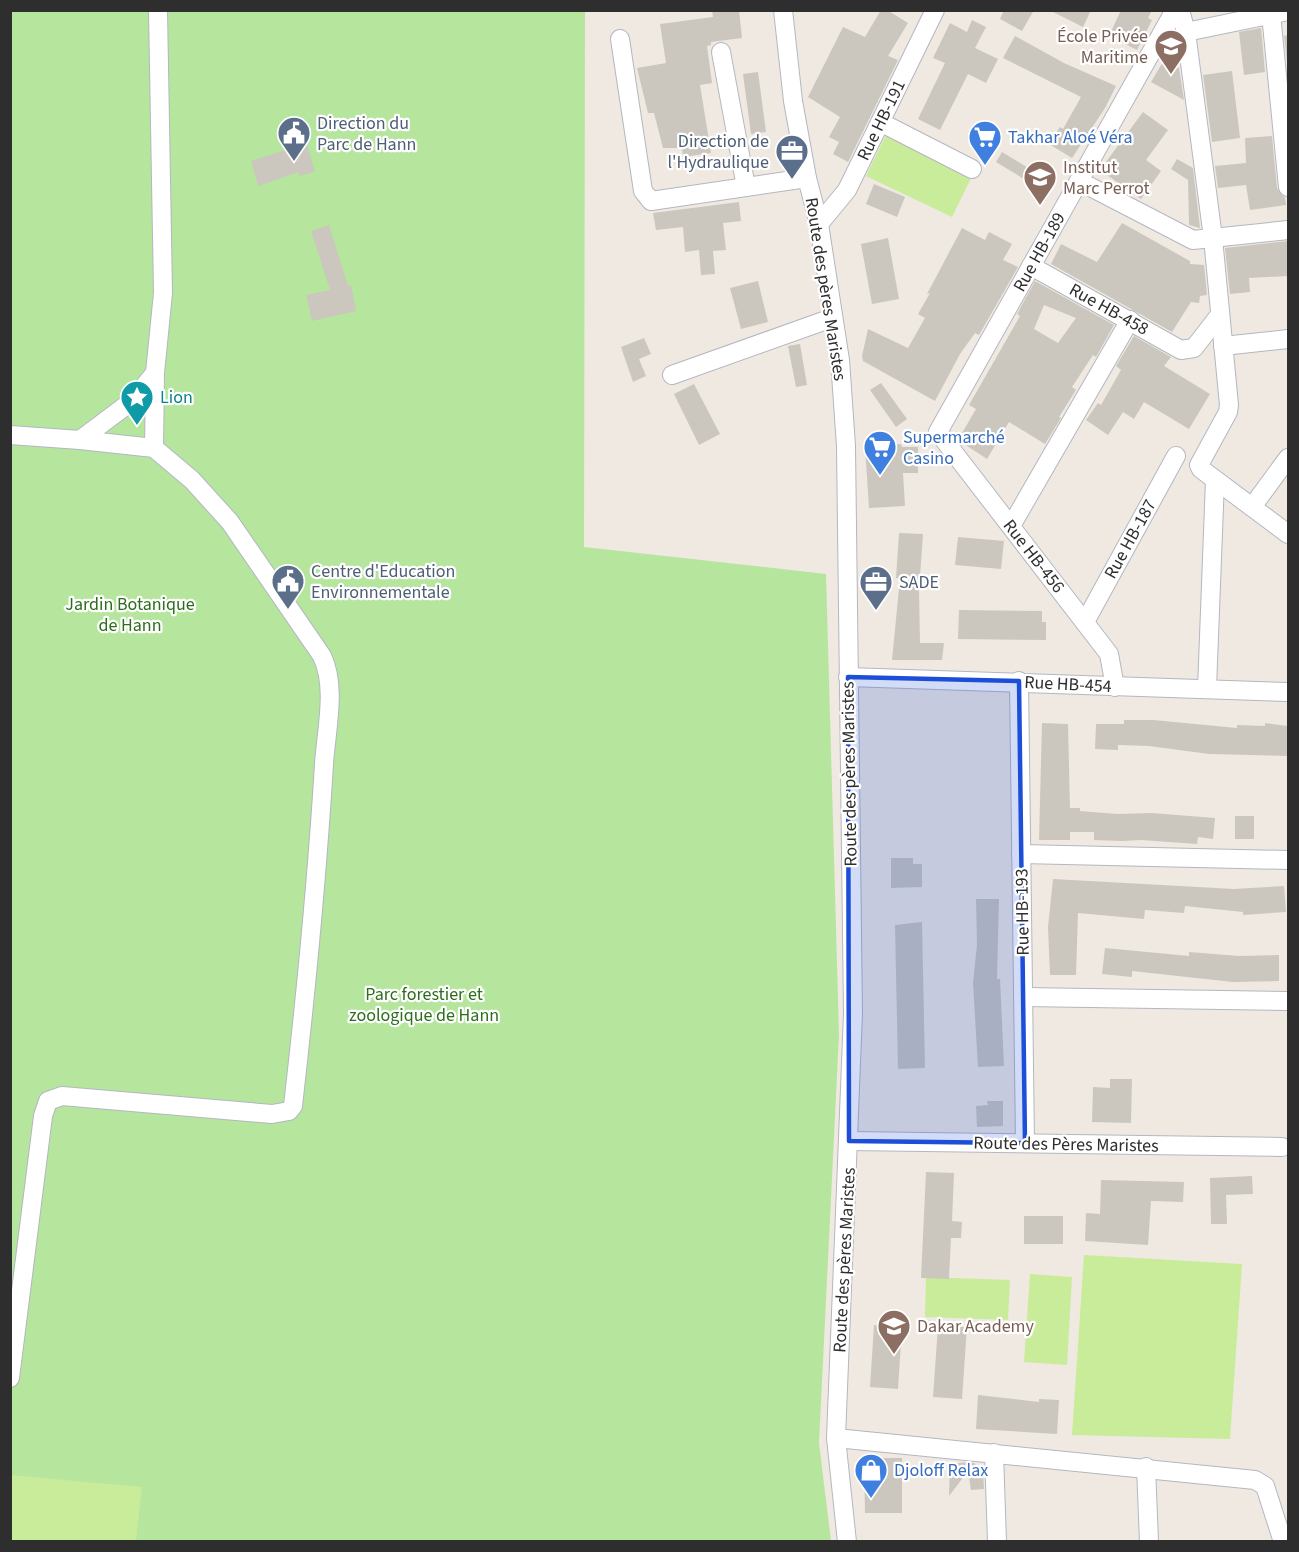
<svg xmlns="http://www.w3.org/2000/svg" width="1299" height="1552" viewBox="0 0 1299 1552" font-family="'Source Sans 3',sans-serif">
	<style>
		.green { fill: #b6e59e }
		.pitch { fill: #c9ec9a }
		.building { fill: #cbc7bf; fill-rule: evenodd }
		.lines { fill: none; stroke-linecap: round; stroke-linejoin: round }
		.minor-casing { stroke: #b4b7c1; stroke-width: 20 }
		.minor { stroke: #fff; stroke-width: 18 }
		.marked { fill: #1d4ed8; fill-opacity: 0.2; stroke: #1d4ed8; stroke-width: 4.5; stroke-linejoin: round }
		.labels { text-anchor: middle; stroke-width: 4.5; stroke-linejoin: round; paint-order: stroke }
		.education-label { font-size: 18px; fill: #785e54; stroke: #fff; text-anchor: start }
		.street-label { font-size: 18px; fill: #2e2e2e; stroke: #fff }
		.service-label { font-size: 18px; fill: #4e5e75; stroke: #fff; text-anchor: start }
		.shop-label { font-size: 18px; fill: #366cbe; stroke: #fff; text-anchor: start }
		.culture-label { font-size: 18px; fill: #0d838f; stroke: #fff; text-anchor: start }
		.park-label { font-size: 18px; fill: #2c6e1b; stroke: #fff }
	</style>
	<rect width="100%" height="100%" fill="#efe9e1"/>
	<polygon class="green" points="11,11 585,11 584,547 826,574 839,1035 819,1443 831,1541 11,1541"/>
	<g class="pitch">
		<polygon points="887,133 973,174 952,217 866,176"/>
		<polygon points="1084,1255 1242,1264 1230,1439 1072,1435"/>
		<polygon points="1030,1274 1072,1277 1067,1365 1024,1362"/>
		<polygon points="926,1277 1010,1280 1008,1320 925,1317"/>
		<polygon points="10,1475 142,1487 136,1541 11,1541"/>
	</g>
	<g class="building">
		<polygon points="712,10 739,10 742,38 711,42 711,45 707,46 712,83 700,85 711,153 683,157 682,148 663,148 654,113 648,113 637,68 666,63 660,24 713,17"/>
		<polygon points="881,10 887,10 908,23 888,56 898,60 848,162 833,154 839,142 829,137 840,117 808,97 843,27 865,37"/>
		<polygon points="1004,10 1034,10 1022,31 1000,19"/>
		<polygon points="1049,10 1091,10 1083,27"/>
		<polygon points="1121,10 1152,10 1148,18 1152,20 1137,50 1109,36"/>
		<polygon points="972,20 986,27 975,48 998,59 986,83 968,74 940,130 918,119 945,63 933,58 950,23 967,32"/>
		<polygon points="1261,28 1265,72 1244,75 1239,32"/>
		<polygon points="1288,35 1288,70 1284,36"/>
		<polygon points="1015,36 1064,63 1116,86 1105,108 1072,158 1049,144 1060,127 1063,129 1081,97 1003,58"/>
		<polygon points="1176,40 1178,58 1174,65 1179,68 1184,100 1151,82"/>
		<polygon points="1232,71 1240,138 1212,142 1203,75"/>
		<polygon points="758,72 766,132 751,134 743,74"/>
		<polygon points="1143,112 1168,130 1146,160 1161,171 1141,199 1100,170"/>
		<polygon points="1272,136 1277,188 1285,198 1286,205 1250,210 1246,185 1218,188 1215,166 1246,163 1245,138"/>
		<polygon points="305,137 315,172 299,176 299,172 258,186 251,161 292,148 290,141"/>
		<polygon points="1002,152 1053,183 1047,193 996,162"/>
		<polygon points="1177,159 1193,168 1200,228 1189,225 1188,180 1171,169"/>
		<polygon points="874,184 905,197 897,217 866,204"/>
		<polygon points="739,202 741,221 723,223 726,250 713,251 715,274 701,275 699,250 685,252 683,227 656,230 653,213"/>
		<polygon points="1122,223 1190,261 1190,264 1204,265 1207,295 1200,296 1199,303 1191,302 1172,332 1051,264 1061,244 1097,262"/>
		<polygon points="329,225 348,286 351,285 356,311 312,321 306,295 330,290 311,231"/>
		<polygon points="962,228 985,240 989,232 1012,244 1003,260 1018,267 979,335 975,333 960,354 935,401 863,361 862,356 868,329 908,348 925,318 918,314 930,293 927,294"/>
		<polygon points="888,238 899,299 872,304 861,244"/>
		<polygon points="1288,241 1288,276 1249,278 1250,292 1230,294 1225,248"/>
		<polygon points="758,281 768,322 741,329 730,288"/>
		<path d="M1035,281l79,44 -18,32 -3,-2 -21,32 4,3 -17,27 2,1 -16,26 -36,-22 -22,37 -29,-19 18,-31 -7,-4 51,-89 -3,-2zM1044,305l32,13 -18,25 -24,-14z"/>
		<polygon points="1134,336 1171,357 1164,366 1210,394 1189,429 1144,402 1134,419 1123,412 1108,435 1086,420 1098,403 1101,405 1121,370 1116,366"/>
		<polygon points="644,338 651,354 639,359 646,376 633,382 621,347"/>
		<polygon points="800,344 807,385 796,387 788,346"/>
		<polygon points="881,383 907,419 896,427 870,390"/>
		<polygon points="694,384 720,434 699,445 674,394"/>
		<polygon points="901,444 902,447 918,447 918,473 903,473 905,506 869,508 865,446"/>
		<polygon points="899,533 923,534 919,591 920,643 944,643 942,660 892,660 900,578 896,578"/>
		<polygon points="958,537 1004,541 1001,569 955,565"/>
		<polygon points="959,610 1042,611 1042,622 1046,622 1046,640 958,639"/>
		<polygon points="1124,720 1153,720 1237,728 1237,725 1265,726 1265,723 1288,726 1288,756 1209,754 1149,746 1118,745 1118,750 1095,749 1096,724 1124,724"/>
		<polygon points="1042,723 1068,724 1070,808 1080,808 1080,811 1117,814 1152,813 1215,818 1213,839 1198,837 1197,844 1141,840 1122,841 1094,840 1094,832 1070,832 1070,840 1039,840"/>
		<rect x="1235" y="816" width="19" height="23"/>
		<polygon points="891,858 913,858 913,864 922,864 922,887 891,888"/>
		<polygon points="1053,879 1234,889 1284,886 1286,912 1243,915 1243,912 1185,906 1184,913 1145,910 1144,919 1078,913 1076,975 1050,975 1048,927"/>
		<polygon points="976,899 999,899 997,979 1000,979 1004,1066 978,1067 973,983 977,945"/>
		<polygon points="922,922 925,1068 898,1069 895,925"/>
		<polygon points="1105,948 1189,956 1189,952 1239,956 1279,955 1279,981 1233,982 1132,971 1132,977 1102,974"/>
		<polygon points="1110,1079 1132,1079 1131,1123 1092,1122 1093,1087 1110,1088"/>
		<polygon points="987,1101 1003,1101 1003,1126 977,1127 976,1106 988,1105"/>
		<polygon points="926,1172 954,1173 952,1221 962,1222 961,1238 951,1238 949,1279 921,1278"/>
		<polygon points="1252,1176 1253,1194 1226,1195 1227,1224 1211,1224 1210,1178"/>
		<polygon points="1101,1180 1184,1182 1183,1202 1151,1201 1148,1245 1085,1241 1086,1213 1100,1214"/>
		<rect x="1024" y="1216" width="39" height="28"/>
		<polygon points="874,1325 902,1327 898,1389 870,1387"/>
		<polygon points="938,1326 967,1327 962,1399 933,1397"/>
		<polygon points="978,1395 1039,1402 1039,1399 1059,1400 1057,1434 976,1429"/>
		<polygon points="864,1458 902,1458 902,1513 865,1513"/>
		<polygon points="967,1462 974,1463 983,1470 984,1489 971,1490 968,1471 949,1496 950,1464"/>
	</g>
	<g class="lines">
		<defs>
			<g id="minor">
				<polyline points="783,10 793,101 807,178 819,224 840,360 846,446 853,1013 836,1438 847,1542"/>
				<polyline points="1180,10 1186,32 1213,238 1229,405 1228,412 1199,465 1201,469 1288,534"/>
				<polyline points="1271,14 1288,187"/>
				<polyline points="1186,32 1288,11"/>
				<polyline points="620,39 643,191 651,201 807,178"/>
				<polyline points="721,52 746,187"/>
				<polyline points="880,122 972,169"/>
				<polyline points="1079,181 1193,240 1288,230"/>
				<polyline points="819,224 847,190 935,10"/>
				<polyline points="1031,266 1181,350 1194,348 1218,317"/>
				<polyline points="1223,346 1288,339"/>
				<polyline points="672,375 832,318"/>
				<polyline points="10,435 80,440 132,401 155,373"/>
				<polyline points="154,448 155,373 163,293 158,10"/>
				<polyline points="1252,507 1288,458"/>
				<polyline points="1011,526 1130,320"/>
				<polyline points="1085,622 1176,456"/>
				<polyline points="848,677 1288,692"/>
				<polyline points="1019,681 1025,1143"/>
				<polyline points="1115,687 1109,654 938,432 1175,10"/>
				<polyline points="1207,689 1215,480"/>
				<polyline points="1021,854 1288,860"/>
				<polyline points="1023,997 1288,1001"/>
				<polyline points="849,1141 1282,1147"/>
				<path d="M10,1378l33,-262 5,-15 14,-5 210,18 17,-3 4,-5c13,-114 24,-227 31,-342 2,-33 13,-77 -2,-108l-92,-134 -38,-42 -38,-32 -74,-8"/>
				<polyline points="836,1438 1255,1480 1265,1486 1283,1542"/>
				<polyline points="994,1453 997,1542"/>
				<polyline points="1146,1467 1149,1542"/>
			</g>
		</defs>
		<use href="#minor" class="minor-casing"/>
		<use href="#minor" class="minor"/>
	</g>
	<path class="marked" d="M848,677l171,4 6,462 -176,-2z"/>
	<defs>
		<symbol id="university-pin" viewBox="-11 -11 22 30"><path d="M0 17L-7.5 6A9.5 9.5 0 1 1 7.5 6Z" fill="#8d6e63" stroke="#fff"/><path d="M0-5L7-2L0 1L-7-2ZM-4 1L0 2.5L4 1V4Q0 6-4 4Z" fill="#fff"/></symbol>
		<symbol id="civic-pin" viewBox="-11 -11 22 30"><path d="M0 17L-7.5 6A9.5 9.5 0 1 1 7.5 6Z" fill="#5c6f8a" stroke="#fff"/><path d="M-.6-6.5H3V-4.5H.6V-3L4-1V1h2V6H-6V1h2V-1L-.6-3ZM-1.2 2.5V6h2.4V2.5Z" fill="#fff"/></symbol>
		<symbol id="supermarket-pin" viewBox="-11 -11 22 30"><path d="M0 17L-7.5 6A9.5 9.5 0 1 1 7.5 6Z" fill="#3f7fe0" stroke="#fff"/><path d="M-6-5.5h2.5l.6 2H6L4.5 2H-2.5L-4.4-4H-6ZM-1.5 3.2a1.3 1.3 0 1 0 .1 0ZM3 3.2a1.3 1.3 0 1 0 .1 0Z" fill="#fff"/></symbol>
		<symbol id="office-pin" viewBox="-11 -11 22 30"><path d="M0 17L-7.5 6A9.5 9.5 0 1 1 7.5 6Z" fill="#5c6f8a" stroke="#fff"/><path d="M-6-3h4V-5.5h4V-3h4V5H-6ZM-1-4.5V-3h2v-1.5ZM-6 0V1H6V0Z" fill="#fff"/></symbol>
		<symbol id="school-pin" viewBox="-11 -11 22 30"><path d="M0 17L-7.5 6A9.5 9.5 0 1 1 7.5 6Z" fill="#8d6e63" stroke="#fff"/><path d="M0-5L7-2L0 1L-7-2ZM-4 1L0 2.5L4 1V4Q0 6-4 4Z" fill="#fff"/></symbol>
		<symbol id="sight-pin" viewBox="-11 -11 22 30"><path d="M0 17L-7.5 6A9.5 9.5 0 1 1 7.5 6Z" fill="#0f9aa8" stroke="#fff"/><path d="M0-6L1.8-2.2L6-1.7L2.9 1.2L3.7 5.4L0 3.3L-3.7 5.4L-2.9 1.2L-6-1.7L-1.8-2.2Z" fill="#fff"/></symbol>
		<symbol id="shop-pin" viewBox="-11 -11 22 30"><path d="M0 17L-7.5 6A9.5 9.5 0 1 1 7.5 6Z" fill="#3f7fe0" stroke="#fff"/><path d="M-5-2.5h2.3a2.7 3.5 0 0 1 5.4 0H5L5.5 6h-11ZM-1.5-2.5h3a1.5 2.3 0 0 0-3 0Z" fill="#fff"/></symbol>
	</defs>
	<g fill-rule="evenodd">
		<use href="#university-pin" x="1152" y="27" width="38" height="52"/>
		<use href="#civic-pin" x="275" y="114" width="38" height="52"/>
		<use href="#supermarket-pin" x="966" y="118" width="38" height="52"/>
		<use href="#office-pin" x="773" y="132" width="38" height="52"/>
		<use href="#school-pin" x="1021" y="158" width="38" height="52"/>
		<use href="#sight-pin" x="118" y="378" width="38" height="52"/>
		<use href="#supermarket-pin" x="861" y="428" width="38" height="52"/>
		<use href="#civic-pin" x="269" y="562" width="38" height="52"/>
		<use href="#office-pin" x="857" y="563" width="38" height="52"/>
		<use href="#school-pin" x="875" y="1307" width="38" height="52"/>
		<use href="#shop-pin" x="852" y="1451" width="38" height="52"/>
	</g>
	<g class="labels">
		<g class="education-label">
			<text x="1148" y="42" text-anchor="end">École Privée<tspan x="1148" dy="21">Maritime</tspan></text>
			<text x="1063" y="173">Institut<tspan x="1063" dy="21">Marc Perrot</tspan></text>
			<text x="917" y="1332">Dakar Academy</text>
		</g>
		<g class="street-label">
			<text transform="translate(881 120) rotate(-64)" y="6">Rue HB-191</text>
			<text transform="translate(1039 252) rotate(-61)" y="6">Rue HB-189</text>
			<text transform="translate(826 289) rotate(81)" y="6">Route des pères Maristes</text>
			<text transform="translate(1109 309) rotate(29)" y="6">Rue HB-458</text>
			<text transform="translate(1130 539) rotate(-61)" y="6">Rue HB-187</text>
			<text transform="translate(1034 556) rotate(52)" y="6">Rue HB-456</text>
			<text transform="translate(1068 684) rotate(3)" y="6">Rue HB-454</text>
			<text transform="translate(849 774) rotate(-91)" y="6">Route des pères Maristes</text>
			<text transform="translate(1022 912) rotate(-91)" y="6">Rue HB-193</text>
			<text transform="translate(1066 1144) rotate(1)" y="6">Route des Pères Maristes</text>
			<text transform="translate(844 1260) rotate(-87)" y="6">Route des pères Maristes</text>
		</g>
		<g class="service-label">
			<text x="317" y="129">Direction du<tspan x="317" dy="21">Parc de Hann</tspan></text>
			<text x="769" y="147" text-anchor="end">Direction de<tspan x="769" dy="21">l'Hydraulique</tspan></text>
			<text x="311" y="577">Centre d'Education<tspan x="311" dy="21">Environnementale</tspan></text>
			<text x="899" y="588">SADE</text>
		</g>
		<g class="shop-label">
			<text x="1008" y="143">Takhar Aloé Véra</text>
			<text x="903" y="443">Supermarché<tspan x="903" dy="21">Casino</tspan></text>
			<text x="894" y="1476">Djoloff Relax</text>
		</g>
		<g class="culture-label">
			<text x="160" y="403">Lion</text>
		</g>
		<g class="park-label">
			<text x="130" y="610">Jardin Botanique<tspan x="130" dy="21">de Hann</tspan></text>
			<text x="424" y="1000">Parc forestier et<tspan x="424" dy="21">zoologique de Hann</tspan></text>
		</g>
	</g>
	<rect width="1299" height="1552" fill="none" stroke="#2e2e2e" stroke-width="24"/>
</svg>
